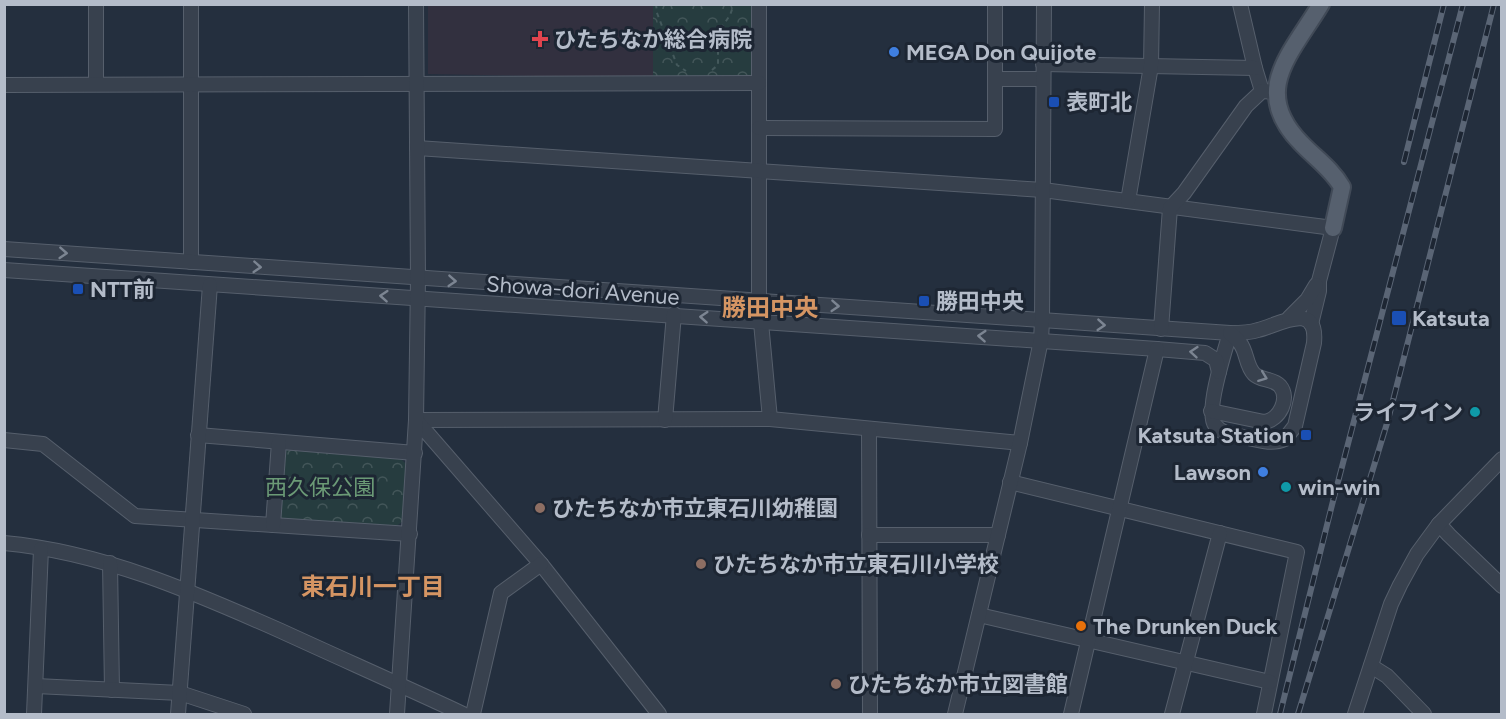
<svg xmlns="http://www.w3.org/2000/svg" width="1506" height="719" viewBox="0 0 1506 719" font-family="Figtree,'Noto Sans JP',sans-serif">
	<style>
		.medical { fill: #32303f }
		.park { fill: url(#park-crowns) }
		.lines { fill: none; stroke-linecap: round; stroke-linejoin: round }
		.minor-casing { stroke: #565f6c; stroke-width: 16 }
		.major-casing { stroke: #414a57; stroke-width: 20 }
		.path { stroke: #44595c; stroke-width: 2; stroke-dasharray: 4.5 4.5; stroke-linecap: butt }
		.minor { stroke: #38414e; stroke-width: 14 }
		.major { stroke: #56606e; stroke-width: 16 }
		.rail-casing { stroke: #5a6575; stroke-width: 6 }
		.rail { stroke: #1d2633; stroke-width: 4; stroke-dasharray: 11; stroke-linecap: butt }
		.oneway { stroke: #7c8592 }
		.health-dot { fill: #e0444e; stroke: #1d2633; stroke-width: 2 }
		.shop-dot { fill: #3f7fe0; stroke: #1d2633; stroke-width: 2 }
		.transit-dot { fill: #1a4fb4; stroke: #1d2633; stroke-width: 2 }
		.culture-dot { fill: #0f9aa8; stroke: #1d2633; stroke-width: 2 }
		.education-dot { fill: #8d6e63; stroke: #1d2633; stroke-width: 2 }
		.food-dot { fill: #e8710a; stroke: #1d2633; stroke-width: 2 }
		.labels { text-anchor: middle; stroke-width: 6; stroke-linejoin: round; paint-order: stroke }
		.poi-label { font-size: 22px; font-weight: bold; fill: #b4bcc9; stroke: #1d2633; text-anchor: start }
		.street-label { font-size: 22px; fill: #b4bcc9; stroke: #1d2633 }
		.park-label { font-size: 22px; fill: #6b9a76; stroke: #1d2633 }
		.neighbourhood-label { font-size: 24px; font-weight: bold; fill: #d59563; stroke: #1d2633 }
	</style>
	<defs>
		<pattern id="park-crowns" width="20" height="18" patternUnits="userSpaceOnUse" patternTransform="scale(1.5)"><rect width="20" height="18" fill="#263c3f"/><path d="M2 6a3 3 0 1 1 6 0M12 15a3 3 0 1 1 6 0" fill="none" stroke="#435659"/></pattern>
	</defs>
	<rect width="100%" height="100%" fill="#242f3e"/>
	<polygon class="medical" points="428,5 653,5 653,78 428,74"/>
	<g class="park">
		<polygon points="653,5 751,5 752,75 749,80 653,78"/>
		<polygon points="285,450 401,459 406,464 402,522 395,527 280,520 281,454"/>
	</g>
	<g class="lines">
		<defs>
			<g id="minor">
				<polyline points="96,4 96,84"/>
				<polyline points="191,4 191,262"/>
				<polyline points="759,4 759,301 770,419"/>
				<polyline points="1240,4 1255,68 1262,91"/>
				<polyline points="1043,64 1255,68"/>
				<polyline points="995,79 1043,79"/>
				<polyline points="4,85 759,83"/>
				<polyline points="759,128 995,129 995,4"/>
				<polyline points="417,148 1043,190 1333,228 1319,281 1319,291 1311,324"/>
				<polyline points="1128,201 1151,66 1152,4"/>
				<path d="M4,249l1226,84c9,0 19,0 28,-3 21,-5 60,-30 56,13l-19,83 -10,13c-13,6 -27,1 -41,-2 -11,-2 -23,-3 -29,-12 -10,-13 10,-75 15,-92"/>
				<polyline points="4,270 1157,349 1205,353 1216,360 1219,372"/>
				<polyline points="1289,318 1307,300 1316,285"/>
				<polyline points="1161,329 1170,208 1184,193 1246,106 1262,91 1276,92"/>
				<path d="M1211,411l53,11c16,-2 26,-24 16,-36 -7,-8 -19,-5 -26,-12 -8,-8 -7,-22 -14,-31 -2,-3 -7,-7 -10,-10"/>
				<polyline points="416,420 770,419 1020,443"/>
				<polyline points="416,420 541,564 659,714"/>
				<polyline points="665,420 674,314"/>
				<polyline points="869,429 870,714"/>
				<polyline points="198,435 415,453"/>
				<polyline points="4,440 43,444 135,516 410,534"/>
				<polyline points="1010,482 1297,552 1264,714"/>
				<polyline points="1439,524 1449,535 1502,586"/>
				<polyline points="273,525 279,442"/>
				<polyline points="869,535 998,535"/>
				<path d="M4,543c98,9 189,49 277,88 61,28 122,55 182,83"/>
				<polyline points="110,563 112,690"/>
				<polyline points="979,615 1270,682"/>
				<polyline points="1371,666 1387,676 1424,714"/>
				<polyline points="36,686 180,693 244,714"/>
				<polyline points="34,714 41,549"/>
				<polyline points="178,714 210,285"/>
				<polyline points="397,714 416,420 418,279 416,4"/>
				<polyline points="473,714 501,593 541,564"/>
				<polyline points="955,714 1020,443 1041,340 1042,321 1044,4"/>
				<polyline points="1071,714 1157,349"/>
				<polyline points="1172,714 1220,533"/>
				<polyline points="1355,714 1391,604 1400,585 1417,554 1439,524 1502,459"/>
			</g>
			<path id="major" d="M1321,4c-30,50 -71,87 -20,139 13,14 31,26 41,44l-9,41"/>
		</defs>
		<use href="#minor" class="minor-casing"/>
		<use href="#major" class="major-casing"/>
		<g class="path">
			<polyline points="656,4 657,13 677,65 686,71"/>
			<polyline points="712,70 718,65 718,33 730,15 734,4"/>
		</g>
		<use href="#minor" class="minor"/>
		<use href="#major" class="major"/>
		<defs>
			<g id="rail">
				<polyline points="1404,162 1444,4"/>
				<polyline points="1280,714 1332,505 1463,4"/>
				<polyline points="1298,714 1388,420 1494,4"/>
			</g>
		</defs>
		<use href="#rail" class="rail-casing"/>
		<use href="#rail" class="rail"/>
	</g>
	<defs><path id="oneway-chevron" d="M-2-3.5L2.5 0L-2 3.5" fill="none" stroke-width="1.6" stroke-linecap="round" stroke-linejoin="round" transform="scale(1.5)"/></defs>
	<g class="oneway">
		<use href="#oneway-chevron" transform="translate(63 253) rotate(4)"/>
		<use href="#oneway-chevron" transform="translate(257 267) rotate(4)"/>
		<use href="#oneway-chevron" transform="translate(452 281) rotate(4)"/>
		<use href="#oneway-chevron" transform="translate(384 296) rotate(-176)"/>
		<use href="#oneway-chevron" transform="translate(835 306) rotate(4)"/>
		<use href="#oneway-chevron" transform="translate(704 317) rotate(-176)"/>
		<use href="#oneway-chevron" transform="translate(1101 325) rotate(4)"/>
		<use href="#oneway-chevron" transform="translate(982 336) rotate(-176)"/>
		<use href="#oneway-chevron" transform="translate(1194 352) rotate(-175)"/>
		<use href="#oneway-chevron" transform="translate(1263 377) rotate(21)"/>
	</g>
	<path class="health-dot" d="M537 30h6v6h6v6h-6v6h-6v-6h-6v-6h6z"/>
	<g class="shop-dot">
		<circle cx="894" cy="52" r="6"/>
		<circle cx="1263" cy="472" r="6"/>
	</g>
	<g class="transit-dot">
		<rect x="1048" y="96" width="12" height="12" rx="3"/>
		<rect x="72" y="283" width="12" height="12" rx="3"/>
		<rect x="918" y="295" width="12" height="12" rx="3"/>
		<rect x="1391" y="310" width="16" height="16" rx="3"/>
		<rect x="1300" y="429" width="12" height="12" rx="3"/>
	</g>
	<g class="culture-dot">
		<circle cx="1475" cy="412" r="6"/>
		<circle cx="1286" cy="487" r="6"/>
	</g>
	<g class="education-dot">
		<circle cx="540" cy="508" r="6"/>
		<circle cx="701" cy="564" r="6"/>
		<circle cx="836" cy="684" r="6"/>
	</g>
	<circle class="food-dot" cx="1081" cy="626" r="6"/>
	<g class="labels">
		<g class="poi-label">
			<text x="554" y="47">ひたちなか総合病院</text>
			<text x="906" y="60">MEGA Don Quijote</text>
			<text x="1066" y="110">表町北</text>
			<text x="90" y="297">NTT前</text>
			<text x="936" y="309">勝田中央</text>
			<text x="1412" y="326">Katsuta</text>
			<text x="1463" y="420" text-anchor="end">ライフイン</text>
			<text x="1294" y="443" text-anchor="end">Katsuta Station</text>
			<text x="1251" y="480" text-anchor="end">Lawson</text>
			<text x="1298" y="495">win-win</text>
			<text x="552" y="516">ひたちなか市立東石川幼稚園</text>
			<text x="713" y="572">ひたちなか市立東石川小学校</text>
			<text x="1093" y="634">The Drunken Duck</text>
			<text x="848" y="692">ひたちなか市立図書館</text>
		</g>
		<g class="street-label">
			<text transform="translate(583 290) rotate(4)" y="8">Showa-dori Avenue</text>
		</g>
		<g class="park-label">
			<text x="320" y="495">西久保公園</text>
		</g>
		<g class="neighbourhood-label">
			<text x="770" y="316">勝田中央</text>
			<text x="373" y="595">東石川一丁目</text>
		</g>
	</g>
	<rect width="1506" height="719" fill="none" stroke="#b4bcc9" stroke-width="12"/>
</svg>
